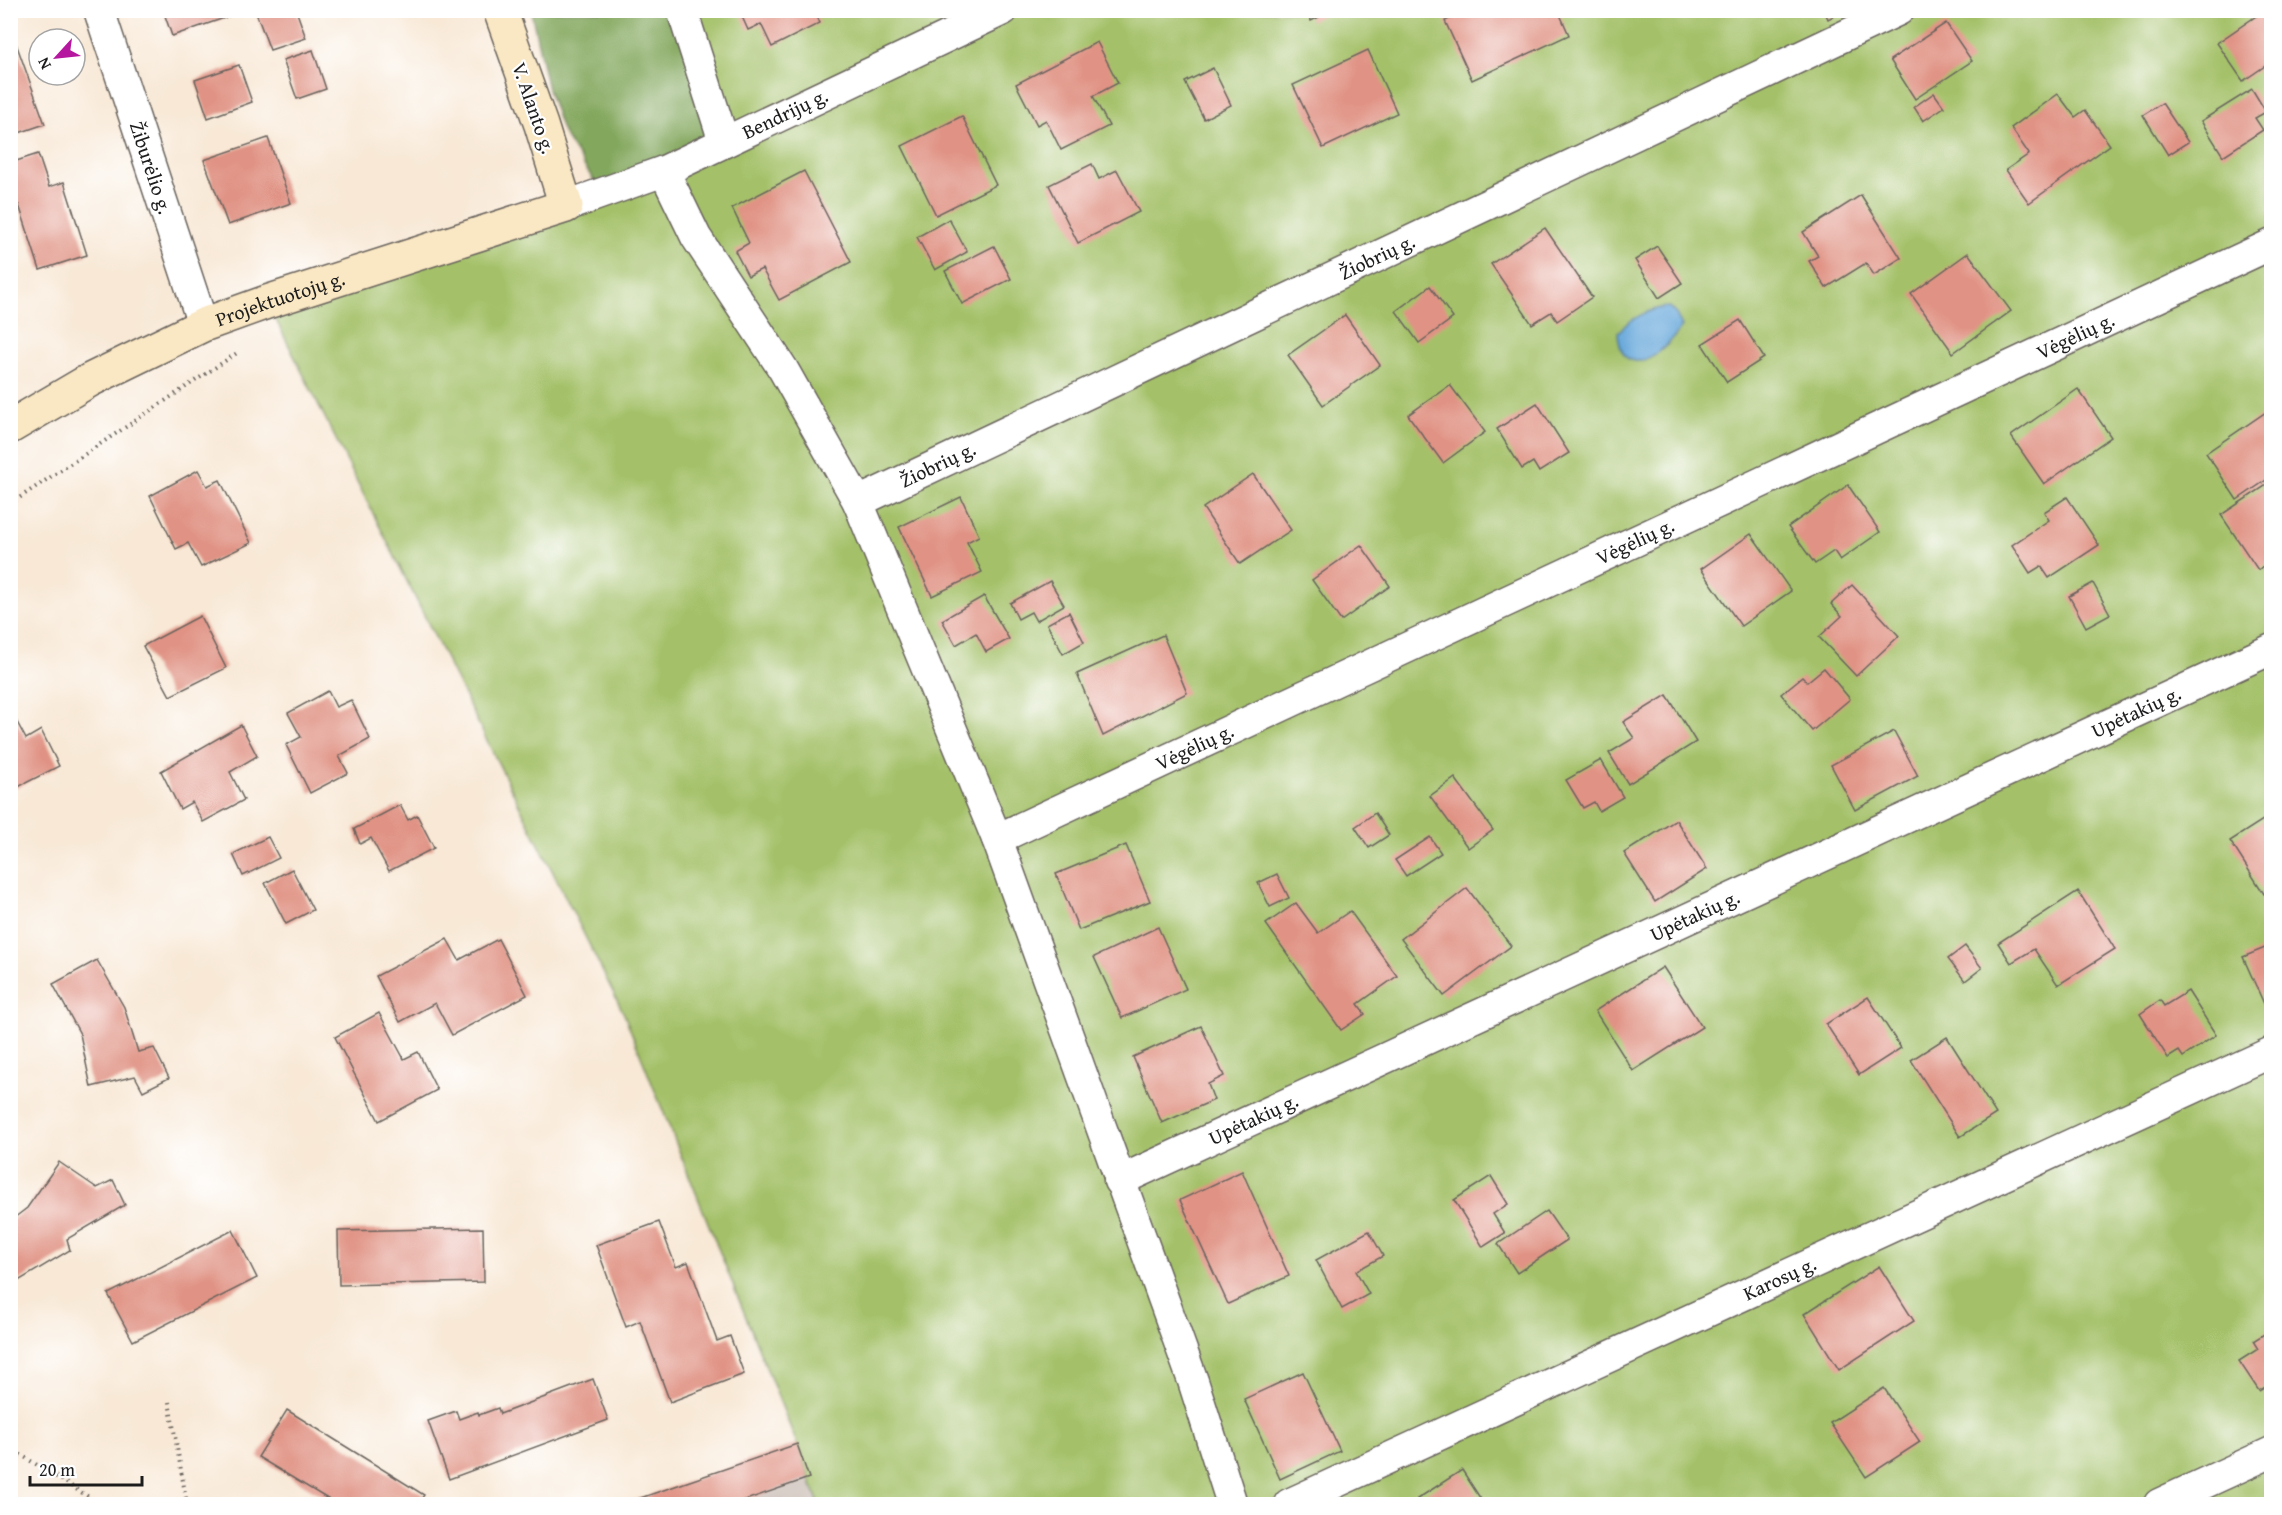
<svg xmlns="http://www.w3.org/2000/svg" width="2282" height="1515" viewBox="0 0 2282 1515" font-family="'Gentium Book Plus',serif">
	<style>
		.industrial { fill: #cec1ba }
		.green { fill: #a4c169; stroke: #606e42; stroke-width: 1.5 }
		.forest { fill: #83a75d; stroke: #50623c; stroke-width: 1.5 }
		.water { fill: #66a7da; stroke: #41627b; stroke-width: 1.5 }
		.building { fill: #e09384 }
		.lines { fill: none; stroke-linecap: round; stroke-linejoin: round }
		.minor-casing { stroke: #69635d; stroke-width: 33 }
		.secondary-casing { stroke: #69635d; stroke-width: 36 }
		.path { stroke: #69635d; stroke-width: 4; stroke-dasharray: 1.5 4.5; stroke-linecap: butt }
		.minor { stroke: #fff; stroke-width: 30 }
		.secondary { stroke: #fae7c3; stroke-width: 33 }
		.labels { text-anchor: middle; stroke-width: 4.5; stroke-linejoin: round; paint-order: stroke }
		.street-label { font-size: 20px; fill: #1c1c1c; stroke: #fff }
	</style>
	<rect width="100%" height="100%" fill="#fff"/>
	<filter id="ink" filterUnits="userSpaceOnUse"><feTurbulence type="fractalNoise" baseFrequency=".0167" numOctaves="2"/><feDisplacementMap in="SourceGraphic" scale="12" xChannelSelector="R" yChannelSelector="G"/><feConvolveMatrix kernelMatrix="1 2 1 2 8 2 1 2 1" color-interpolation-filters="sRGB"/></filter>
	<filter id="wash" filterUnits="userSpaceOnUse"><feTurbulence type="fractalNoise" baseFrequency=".008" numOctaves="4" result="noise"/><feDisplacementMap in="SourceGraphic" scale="24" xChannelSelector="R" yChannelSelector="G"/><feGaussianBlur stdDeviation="1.35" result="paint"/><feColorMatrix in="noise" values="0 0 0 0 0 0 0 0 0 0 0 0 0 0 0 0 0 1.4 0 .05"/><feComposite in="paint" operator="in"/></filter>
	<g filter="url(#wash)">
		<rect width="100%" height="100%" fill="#f8e8d5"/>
		<polygon class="industrial" points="797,1444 819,1504 627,1504"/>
		<polygon class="green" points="670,11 2271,11 2271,1504 819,1504 797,1444 624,1014 267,302 664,171"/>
		<polygon class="forest" points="531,11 670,11 724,142 602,193 563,133 548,90"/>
		<path class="water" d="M1669,307l7,7 6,12c-15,26 -61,61 -64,6 13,-14 33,-24 51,-25z"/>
		<g id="blocks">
			<g class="building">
				<polygon points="163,10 235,10 236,14 172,36"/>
				<polygon points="255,10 296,10 306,38 270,50"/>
				<polygon points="739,10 814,10 820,23 772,47 761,24 748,30"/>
				<polygon points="1307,10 1333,10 1311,21"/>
				<polygon points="1468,10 1558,10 1569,35 1472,80 1445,21"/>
				<polygon points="1824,10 1845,10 1828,19"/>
				<polygon points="2265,10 2272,10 2272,76 2265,66 2243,81 2217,43"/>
				<polygon points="1946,23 1972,61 1915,99 1890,60"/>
				<polygon points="13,35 45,124 10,136 10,36"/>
				<polygon points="1097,42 1118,83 1093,96 1109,126 1061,150 1046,120 1037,125 1016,84"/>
				<polygon points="313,50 326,89 297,99 283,60"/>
				<polygon points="1368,50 1397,113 1323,148 1293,85"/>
				<polygon points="239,65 252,102 208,118 195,80"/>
				<polygon points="1213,68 1231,105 1204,119 1185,82"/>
				<polygon points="2252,89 2266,112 2255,118 2263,130 2223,156 2201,121"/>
				<polygon points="1934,93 1944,107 1923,121 1914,107"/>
				<polygon points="2058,94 2075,117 2085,110 2110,145 2029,203 2006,170 2029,154 2011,128"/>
				<polygon points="2162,103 2188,142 2168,155 2143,115"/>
				<polygon points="962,116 996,185 936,215 902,146"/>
				<polygon points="268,138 291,203 228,225 204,160"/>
				<polygon points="38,154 49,187 64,182 87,255 40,270 19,205 10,208 10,163"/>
				<polygon points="1092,164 1099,179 1117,170 1139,212 1078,243 1049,185"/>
				<polygon points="804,171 851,262 779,300 762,269 748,276 735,251 749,243 732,208"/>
				<polygon points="1861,195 1901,258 1874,275 1866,263 1826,288 1809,261 1818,256 1803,232"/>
				<polygon points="949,219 967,252 935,270 917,237"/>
				<polygon points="1545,228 1592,297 1557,321 1551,312 1532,324 1491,264"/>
				<polygon points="994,246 1011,279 962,304 945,271"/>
				<polygon points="1657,246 1682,283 1659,298 1635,260"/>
				<polygon points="1968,253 2011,311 1953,353 1911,294"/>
				<polygon points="1430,286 1453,318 1419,343 1396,311"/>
				<polygon points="1345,315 1380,365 1323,405 1288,355"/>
				<polygon points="1740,320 1764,358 1727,382 1702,344"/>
				<polygon points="1450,385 1485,432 1443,463 1408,415"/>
				<polygon points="2078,389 2111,437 2044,484 2011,436"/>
				<polygon points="1537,403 1569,453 1539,472 1533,462 1522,469 1497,429"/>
				<polygon points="2272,408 2272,476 2237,500 2206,453"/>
				<polygon points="198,470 207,486 220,480 251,543 201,567 188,543 176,549 150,496"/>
				<polygon points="1253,474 1291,530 1240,564 1203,508"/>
				<polygon points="2268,484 2272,490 2272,561 2258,570 2221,515"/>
				<polygon points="1848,485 1880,532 1840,560 1834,551 1815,564 1788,527"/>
				<polygon points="961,497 979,536 967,542 982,572 932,596 899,527"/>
				<polygon points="2067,497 2099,545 2049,578 2041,566 2030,573 2012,545 2049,520 2044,512"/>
				<polygon points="1751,534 1791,591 1741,626 1701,569"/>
				<polygon points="1361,545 1390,586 1341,621 1312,580"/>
				<polygon points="1050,581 1064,605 1036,621 1031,612 1018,619 1010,603"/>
				<polygon points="2093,583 2110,614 2086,627 2069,596"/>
				<polygon points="1852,585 1899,636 1856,676 1819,637 1842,616 1831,604"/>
				<polygon points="984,596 1009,639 986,652 976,633 956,645 942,620"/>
				<polygon points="1069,612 1084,642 1063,654 1047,624"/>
				<polygon points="200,616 226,668 170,696 143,646"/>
				<polygon points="1163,635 1187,693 1103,736 1077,674"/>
				<polygon points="1824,668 1850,699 1812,731 1781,694 1802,677 1807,682"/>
				<polygon points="328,691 336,707 351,700 370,739 339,756 348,773 310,793 286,745 301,737 288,713"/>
				<polygon points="1667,695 1696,742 1628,784 1609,753 1634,738 1623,722"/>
				<polygon points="10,709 26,739 41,730 59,766 16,788 10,777"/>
				<polygon points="241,725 257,756 230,772 244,800 203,822 192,802 180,809 161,771"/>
				<polygon points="1894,731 1918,776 1855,810 1831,765"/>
				<polygon points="1601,760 1623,797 1599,811 1594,802 1583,808 1566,780"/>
				<polygon points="1455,778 1493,830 1468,848 1430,796"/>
				<polygon points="400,805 408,820 417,815 434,848 389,871 371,838 360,844 354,829"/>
				<polygon points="1375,813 1389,835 1369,848 1355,827"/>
				<polygon points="2272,814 2272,890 2264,894 2230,841"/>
				<polygon points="1676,820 1707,869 1655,902 1624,853"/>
				<polygon points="268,837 279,858 243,876 233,854"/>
				<polygon points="1430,837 1441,853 1406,876 1395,860"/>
				<polygon points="1126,845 1150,901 1079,930 1056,874"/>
				<polygon points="292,869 313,910 286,924 265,883"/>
				<polygon points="1277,874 1289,898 1270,907 1258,883"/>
				<polygon points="1467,888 1511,946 1444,996 1401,939"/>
				<polygon points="2078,891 2115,949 2058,985 2034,949 2011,963 1998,943"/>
				<polygon points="1296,903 1318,933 1350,911 1397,976 1358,1004 1365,1014 1341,1030 1266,924"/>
				<polygon points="1158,927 1186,989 1122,1018 1094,957"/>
				<polygon points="447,939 459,960 498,939 527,995 452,1035 435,1003 400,1022 376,976"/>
				<polygon points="2272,945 2272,1003 2265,1006 2243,957"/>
				<polygon points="1965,946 1982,968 1965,981 1948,959"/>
				<polygon points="97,960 124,1007 138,1052 154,1048 169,1078 143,1091 135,1076 91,1087 80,1034 53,984"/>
				<polygon points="1663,967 1702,1027 1633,1071 1595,1011"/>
				<polygon points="2188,991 2216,1035 2183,1057 2179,1051 2168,1058 2140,1014 2160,1000 2164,1006"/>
				<polygon points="1868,997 1901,1048 1859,1075 1826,1024"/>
				<polygon points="379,1013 404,1059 418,1052 437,1090 379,1121 335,1037"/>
				<polygon points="1201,1026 1224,1076 1208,1084 1214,1100 1162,1123 1133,1057"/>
				<polygon points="1947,1037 1996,1114 1960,1137 1911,1060"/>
				<polygon points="59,1162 97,1188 113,1180 125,1205 67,1239 70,1250 10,1286 10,1221 27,1208"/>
				<polygon points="1242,1171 1289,1276 1228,1304 1180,1200"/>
				<polygon points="1491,1176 1508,1204 1493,1214 1505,1233 1483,1247 1454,1200"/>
				<polygon points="1547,1211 1567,1240 1517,1273 1498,1244"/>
				<polygon points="659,1222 676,1267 688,1262 717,1341 730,1336 744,1374 670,1402 640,1321 626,1327 596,1245"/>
				<polygon points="483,1228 484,1282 339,1285 338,1231"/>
				<polygon points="233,1230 257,1278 133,1341 108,1294"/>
				<polygon points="1369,1231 1383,1256 1356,1271 1369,1294 1342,1309 1316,1260"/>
				<polygon points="1879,1266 1914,1321 1839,1370 1804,1314"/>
				<polygon points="2272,1329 2272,1383 2259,1391 2239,1361 2258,1349 2253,1341"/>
				<polygon points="1303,1372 1340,1451 1280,1479 1244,1399"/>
				<polygon points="593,1379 608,1420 449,1479 428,1421 456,1411 459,1419 478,1412 479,1415 498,1408 500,1414"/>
				<polygon points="1884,1388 1920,1442 1866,1477 1830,1423"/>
				<polygon points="287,1410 424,1495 418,1504 336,1504 258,1457"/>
				<polygon points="797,1444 809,1478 734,1504 623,1504"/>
				<polygon points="1462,1470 1484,1504 1421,1504 1417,1499"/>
			</g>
		</g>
	</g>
	<g filter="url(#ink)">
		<use href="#blocks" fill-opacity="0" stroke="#69635d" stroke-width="1.5"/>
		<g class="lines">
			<defs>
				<g id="minor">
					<path id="s1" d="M99,10l104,315"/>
					<polyline points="682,10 724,142"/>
					<polyline points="664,171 696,237 783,369 858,502 997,839 1193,1381 1232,1504"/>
					<path id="s2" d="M566,206l98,-35 339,-161"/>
					<path id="s3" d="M858,502l1041,-492"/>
					<path id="s4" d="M997,839l1275,-595"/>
					<path id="s5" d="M1119,1181l1153,-532"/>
					<path id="s6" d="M1289,1504l983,-452"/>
					<polyline points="2159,1504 2272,1452"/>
				</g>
				<g id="secondary">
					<path id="s7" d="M10,427l80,-47 113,-55 64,-23 299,-96 -25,-81 -41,-115"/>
				</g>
			</defs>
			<use href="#minor" class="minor-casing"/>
			<use href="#secondary" class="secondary-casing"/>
			<g class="path">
				<polyline points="10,504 237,353"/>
				<polyline points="169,1402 187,1504"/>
				<polyline points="10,1448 100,1504"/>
			</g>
			<use href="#minor" class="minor"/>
			<use href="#secondary" class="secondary"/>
		</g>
	</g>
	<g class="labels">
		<g class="street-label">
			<text transform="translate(534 108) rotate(71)" y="7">V. Alanto g.</text>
			<text dy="7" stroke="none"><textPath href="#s2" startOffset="238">Bendrijų g.</textPath></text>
			<text dy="7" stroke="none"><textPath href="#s1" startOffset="166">Žiburėlio g.</textPath></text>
			<text dy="7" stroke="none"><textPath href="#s3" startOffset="574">Žiobrių g.</textPath></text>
			<text dy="7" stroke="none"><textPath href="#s7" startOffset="300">Projektuotojų g.</textPath></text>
			<text dy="7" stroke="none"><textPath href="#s4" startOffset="1190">Vėgėlių g.</textPath></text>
			<text dy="7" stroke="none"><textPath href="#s3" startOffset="88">Žiobrių g.</textPath></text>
			<text dy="7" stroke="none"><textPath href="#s4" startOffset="704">Vėgėlių g.</textPath></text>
			<text dy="7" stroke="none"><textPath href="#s5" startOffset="1120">Upėtakių g.</textPath></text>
			<text dy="7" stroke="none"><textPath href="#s4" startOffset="218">Vėgėlių g.</textPath></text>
			<text dy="7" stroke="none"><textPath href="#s5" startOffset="634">Upėtakių g.</textPath></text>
			<text dy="7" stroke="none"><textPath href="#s5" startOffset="148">Upėtakių g.</textPath></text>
			<text dy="7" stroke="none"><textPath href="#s6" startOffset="540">Karosų g.</textPath></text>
		</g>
	</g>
	<rect width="2282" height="1515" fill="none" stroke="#fff" stroke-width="36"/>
	<g transform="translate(57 57) rotate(243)"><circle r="28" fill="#ffffff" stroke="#a4a4a4" stroke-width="1.5"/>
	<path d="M0-4.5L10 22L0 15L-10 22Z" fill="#b5179e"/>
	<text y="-9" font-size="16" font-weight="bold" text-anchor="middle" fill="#1c1c1c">N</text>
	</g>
	<path d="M30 1476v9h112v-9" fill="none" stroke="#1c1c1c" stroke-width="3"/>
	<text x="39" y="1476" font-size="18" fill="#1c1c1c" stroke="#ffffff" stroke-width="4.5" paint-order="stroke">20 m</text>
</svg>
